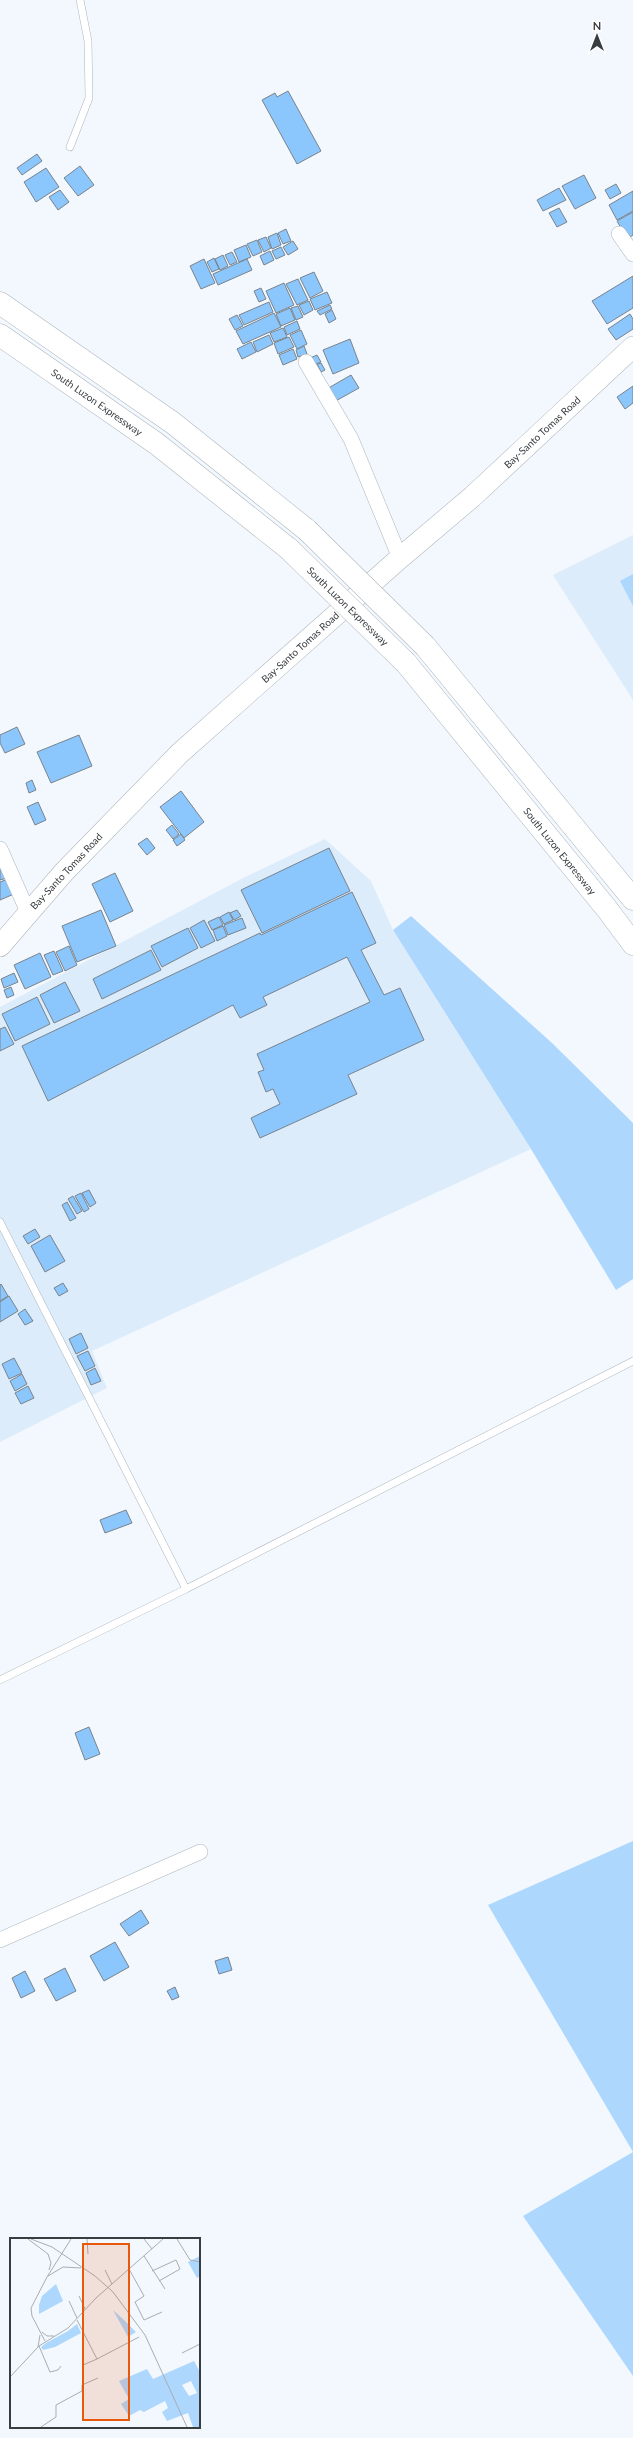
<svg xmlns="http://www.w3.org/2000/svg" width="633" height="2438" viewBox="0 0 633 2438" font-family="Lato,sans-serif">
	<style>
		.built { fill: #ddecfb }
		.green { fill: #aed7fe }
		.building { fill: #8bc6fd; stroke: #7a838b }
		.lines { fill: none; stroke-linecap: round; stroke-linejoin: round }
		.lane-casing { stroke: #acb5bd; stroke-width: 8 }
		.street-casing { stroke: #acb5bd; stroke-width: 16 }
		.secondary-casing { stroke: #acb5bd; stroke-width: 22 }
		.highway-casing { stroke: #acb5bd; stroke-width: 23 }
		.lane { stroke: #fff; stroke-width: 7 }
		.street { stroke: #fff; stroke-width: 15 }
		.secondary { stroke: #fff; stroke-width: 21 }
		.highway { stroke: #fff; stroke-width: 22 }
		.highway-bridge-casing { stroke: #acb5bd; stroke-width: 23; stroke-linecap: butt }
		.highway-bridge { stroke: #fff; stroke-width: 22 }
		.labels { text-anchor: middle; stroke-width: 3; stroke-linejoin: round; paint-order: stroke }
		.street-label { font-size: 10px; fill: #393d40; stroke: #fff }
		.inset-road { fill: none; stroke: #a8adb1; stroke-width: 1 }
		.view { fill: #e8590c; fill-opacity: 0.15; stroke: #e8590c; stroke-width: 2 }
		.inset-edge { fill: none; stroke: #393d40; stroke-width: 2 }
	</style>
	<rect width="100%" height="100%" fill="#f2f8fd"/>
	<g class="built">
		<polygon points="633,535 633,700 553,575"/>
		<polygon points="325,839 371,881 393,930 531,1149 92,1351 107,1388 0,1442 0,1007 243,878"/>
	</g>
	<g class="green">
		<polygon points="633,574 633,606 620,581"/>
		<polygon points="411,916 552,1043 633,1123 633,1279 616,1290 531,1149 393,930"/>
		<polygon points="633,1841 633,2376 523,2216 633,2152 488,1905"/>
	</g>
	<g class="building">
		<polygon points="288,91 321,151 297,164 262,100 275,93 277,97"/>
		<polygon points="37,154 42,161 22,175 17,168"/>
		<polygon points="80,166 94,185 78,196 64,178"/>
		<polygon points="46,168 59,187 36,202 24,182"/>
		<polygon points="584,175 596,198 575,209 562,186"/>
		<polygon points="616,184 621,193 610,199 605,190"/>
		<polygon points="559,188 566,200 543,211 537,200"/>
		<polygon points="60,190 69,202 58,210 49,197"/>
		<polygon points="633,191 633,211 617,220 609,205"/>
		<polygon points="559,208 567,222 557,227 549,213"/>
		<polygon points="633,212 633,235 627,239 617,221"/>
		<polygon points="286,229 291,241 283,244 278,233"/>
		<polygon points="277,233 281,245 272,249 268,237"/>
		<polygon points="266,237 271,248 264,252 258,240"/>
		<polygon points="257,240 262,252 253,256 247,244"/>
		<polygon points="293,241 298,249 288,255 283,247"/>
		<polygon points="246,245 251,257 239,262 234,250"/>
		<polygon points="281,247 285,255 276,259 272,251"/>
		<polygon points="270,251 274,260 264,265 260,256"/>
		<polygon points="232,252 237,262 230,265 225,255"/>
		<polygon points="223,255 228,266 220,270 215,259"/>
		<polygon points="214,258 219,269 212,272 207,262"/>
		<polygon points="204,259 215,283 201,289 190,266"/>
		<polygon points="247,259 252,270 218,285 213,274"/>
		<polygon points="314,272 323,291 310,298 300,278"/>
		<polygon points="633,276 633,308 607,324 592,301"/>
		<polygon points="298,279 308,300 297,305 286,284"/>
		<polygon points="284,283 294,305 276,313 266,291"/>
		<polygon points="261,288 266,299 259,302 254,291"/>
		<polygon points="327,292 332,303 315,310 310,299"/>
		<polygon points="309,301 313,310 304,315 299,305"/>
		<polygon points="269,302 273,312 244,325 239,315"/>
		<polygon points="330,305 332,309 320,315 317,311"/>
		<polygon points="298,306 303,317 296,320 291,308"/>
		<polygon points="290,308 295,320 281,326 276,314"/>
		<polygon points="332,310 336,319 329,323 325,314"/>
		<polygon points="274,313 281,327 243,344 236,331"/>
		<polygon points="630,314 633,319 633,329 616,340 608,329"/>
		<polygon points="237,315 243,326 235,330 229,319"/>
		<polygon points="297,321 300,329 287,335 284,327"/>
		<polygon points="283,328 287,337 274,342 270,333"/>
		<polygon points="301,330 307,344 297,349 290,335"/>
		<polygon points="269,335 273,344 257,352 253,342"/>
		<polygon points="289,337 294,347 278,354 274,343"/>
		<polygon points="350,339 359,363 333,374 323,350"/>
		<polygon points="251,342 256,352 242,359 237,349"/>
		<polygon points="304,346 307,354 298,357 296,350"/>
		<polygon points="293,349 297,359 283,365 279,355"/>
		<polygon points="317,355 321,362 311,366 308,359"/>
		<polygon points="321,363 325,370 321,372 317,364"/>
		<polygon points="351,375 359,388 332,403 325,390"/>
		<polygon points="633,386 633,403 625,409 617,397"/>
		<polygon points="17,727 25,744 5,753 0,743 0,735"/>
		<polygon points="79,735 92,766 51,783 37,752"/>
		<polygon points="32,780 36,790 29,793 26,783"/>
		<polygon points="181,791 204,822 184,838 160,807"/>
		<polygon points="38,802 46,820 35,825 27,807"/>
		<polygon points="172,825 179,834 173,839 166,830"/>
		<polygon points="181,834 185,840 177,846 173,840"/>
		<polygon points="147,838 155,848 147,855 138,844"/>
		<polygon points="329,848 350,891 262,933 241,890"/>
		<polygon points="0,863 7,878 0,880"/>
		<polygon points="115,873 133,911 110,922 92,884"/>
		<polygon points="8,879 14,894 0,900 0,882"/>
		<polygon points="352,892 376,943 361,950 384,995 400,988 424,1040 348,1075 357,1094 260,1138 251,1118 280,1104 273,1089 266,1092 258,1072 264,1070 257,1054 370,1002 347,957 263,997 267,1005 240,1018 233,1005 48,1101 22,1046 260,933 261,935"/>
		<polygon points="101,910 116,946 77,962 62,926"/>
		<polygon points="237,910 241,916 234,920 230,913"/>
		<polygon points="229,912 233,920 224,924 220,917"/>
		<polygon points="219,917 223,925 212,930 208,922"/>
		<polygon points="242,918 246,928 228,935 224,925"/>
		<polygon points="204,920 215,941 201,948 190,928"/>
		<polygon points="223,926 227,936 217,941 213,930"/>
		<polygon points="188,928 198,948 162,967 151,946"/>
		<polygon points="69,946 77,965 65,971 56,952"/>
		<polygon points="151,950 161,970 102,999 93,979"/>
		<polygon points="54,951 63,971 53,975 44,955"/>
		<polygon points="40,953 51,977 25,989 14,965"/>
		<polygon points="14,973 18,982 4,988 1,979"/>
		<polygon points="65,982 80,1011 54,1023 40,995"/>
		<polygon points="11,987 14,995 7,998 4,990"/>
		<polygon points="37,997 50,1024 15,1041 2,1014"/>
		<polygon points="5,1027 14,1044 0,1051 0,1029"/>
		<polygon points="89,1190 96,1203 90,1207 82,1193"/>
		<polygon points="81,1193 89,1209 84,1212 75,1196"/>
		<polygon points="73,1196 82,1211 77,1214 68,1199"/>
		<polygon points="67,1202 76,1218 70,1221 62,1205"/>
		<polygon points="35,1229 40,1237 28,1244 23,1236"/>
		<polygon points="50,1235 65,1261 45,1272 31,1246"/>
		<polygon points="63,1283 68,1291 59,1296 54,1288"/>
		<polygon points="1,1284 8,1296 0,1301 0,1285"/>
		<polygon points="9,1296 18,1311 0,1322 0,1302"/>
		<polygon points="25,1309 33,1321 25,1325 18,1314"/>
		<polygon points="81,1333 88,1348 76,1354 69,1339"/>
		<polygon points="88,1351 95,1366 85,1371 77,1356"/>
		<polygon points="14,1358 22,1373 9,1379 2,1364"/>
		<polygon points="95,1368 101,1381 91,1385 86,1373"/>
		<polygon points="22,1374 27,1384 15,1391 10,1381"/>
		<polygon points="28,1386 34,1398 21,1404 15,1393"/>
		<polygon points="126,1510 132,1523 105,1533 100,1520"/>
		<polygon points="89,1727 100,1754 85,1760 75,1733"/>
		<polygon points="141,1910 149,1923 129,1936 120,1924"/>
		<polygon points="115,1942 129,1967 104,1981 90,1956"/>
		<polygon points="228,1957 232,1970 219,1974 215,1961"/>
		<polygon points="65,1968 76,1991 56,2001 44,1979"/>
		<polygon points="25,1971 35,1991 21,1998 12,1978"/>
		<polygon points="175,1987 179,1997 172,2000 167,1991"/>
	</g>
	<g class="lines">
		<defs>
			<g id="lane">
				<polyline points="70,147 89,98 88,41 80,0"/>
				<polyline points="0,1222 186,1589 633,1361"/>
				<polyline points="0,1680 186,1589"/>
			</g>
			<g id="street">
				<polyline points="619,234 633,254"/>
				<polyline points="306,362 351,439 400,558"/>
				<polyline points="0,849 28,912"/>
				<polyline points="0,1940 200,1852"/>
			</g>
			<polyline id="secondary" points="0,946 64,872 180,753 400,558 472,497 633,347"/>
			<g id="highway">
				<polyline points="0,303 173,423 307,530"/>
				<polyline points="0,335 157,444 289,549"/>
				<polyline points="425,646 633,899"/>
				<polyline points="406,663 607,909 633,944"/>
			</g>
		</defs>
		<use href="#lane" class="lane-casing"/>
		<use href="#street" class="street-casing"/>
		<use href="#secondary" class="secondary-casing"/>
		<use href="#highway" class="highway-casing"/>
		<use href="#lane" class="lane"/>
		<use href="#street" class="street"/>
		<use href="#secondary" class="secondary"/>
		<use href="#highway" class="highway"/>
		<defs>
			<g id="highway-bridge">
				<polyline points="307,530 425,646"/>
				<polyline points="289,549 406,663"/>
			</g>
		</defs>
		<use href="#highway-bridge" class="highway-bridge-casing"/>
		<use href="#highway-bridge" class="highway-bridge"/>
	</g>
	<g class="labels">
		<g class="street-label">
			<text transform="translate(97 402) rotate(35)" y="4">South Luzon Expressway</text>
			<text transform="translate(542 432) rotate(-43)" y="4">Bay-Santo Tomas Road</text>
			<text transform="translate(348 606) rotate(44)" y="4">South Luzon Expressway</text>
			<text transform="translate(300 647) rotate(-42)" y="4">Bay-Santo Tomas Road</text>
			<text transform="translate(560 851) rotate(51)" y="4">South Luzon Expressway</text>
			<text transform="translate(66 871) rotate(-47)" y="4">Bay-Santo Tomas Road</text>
		</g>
	</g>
	<g transform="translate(10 2238)">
		<rect width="190" height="190" fill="#f2f8fd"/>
		<path d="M190,18v20l-3,2 -9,-16zM46,46l7,17 -24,13v-9l3,-9zM103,72l10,9 13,13 -8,5zM67,86l4,9 -26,14 -12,3 -2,-3 5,-4 22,-12zM184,123l6,11v55h-7l-5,-14 -21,8 -5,-9 6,-4 -3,-7 -21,11 -4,-2 -11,6 -8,-12 8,-5 -10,-18 28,-12 6,10zM181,143l6,12 -8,3 -7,-11z" fill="#aed7fe" fill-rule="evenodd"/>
		<path class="inset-road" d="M18,1l20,15 3,9 -2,7M21,1l21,8 43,29 18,16 32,43 42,92M77,1l1,15M134,1l8,10M167,1l13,21 10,2M134,18l21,33M119,31l15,27 -9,6 9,18 18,-8M95,32l7,14M142,33l24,-11 4,9 -21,12M38,38l15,-9 18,1M69,58l6,13M59,63l8,17M67,82l20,39 42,-22M32,94l5,4h7M35,103l-13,-25 -1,-8 16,-31 24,-38M29,108l11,26 8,-2 3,-4M28,109l2,-12M172,115l18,-9M73,127l14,-6M0,139l29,-31 29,-18 28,-30 67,-59M31,189l15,-10v-12l26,-14v-6l16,-7"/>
		<path class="view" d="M73,6h46v176h-46z"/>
		<rect width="190" height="190" class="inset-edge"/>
	</g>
	<g transform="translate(597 36)" stroke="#ffffff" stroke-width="3" paint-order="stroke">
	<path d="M0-3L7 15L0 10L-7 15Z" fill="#393d40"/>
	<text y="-6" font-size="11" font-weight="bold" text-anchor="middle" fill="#393d40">N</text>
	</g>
</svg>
